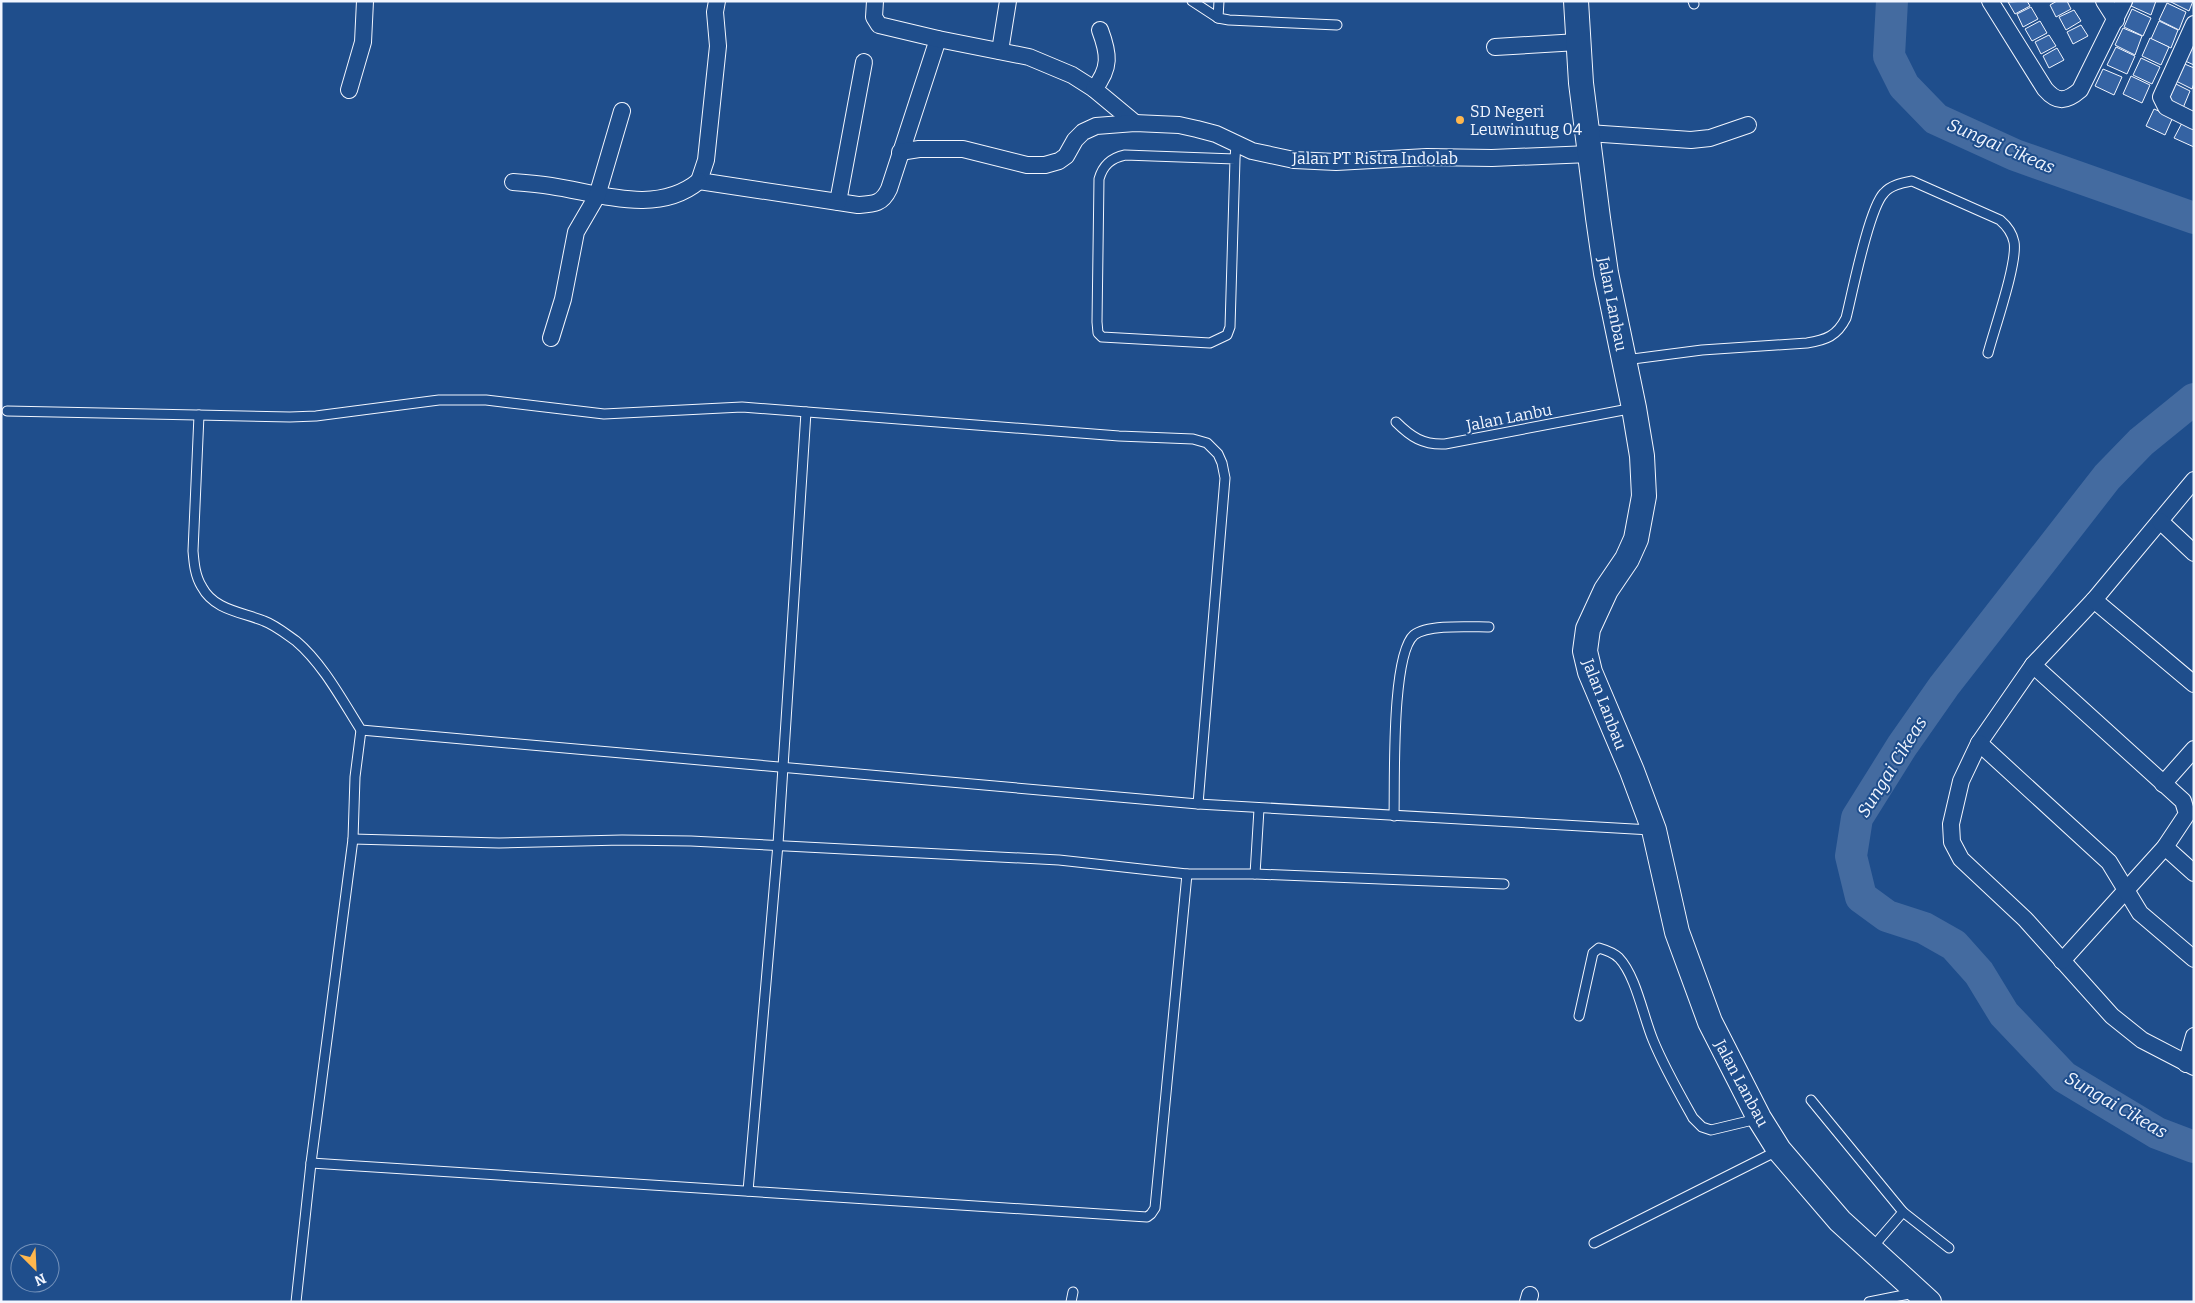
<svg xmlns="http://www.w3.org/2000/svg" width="2195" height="1303" viewBox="0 0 2195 1303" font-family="Bitter,serif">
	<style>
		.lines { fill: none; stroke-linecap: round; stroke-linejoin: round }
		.river { stroke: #446ba0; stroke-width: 32 }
		.building { fill: #3563a3; stroke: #f2f6ff }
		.lane-casing { stroke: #f2f6ff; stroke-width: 11 }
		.street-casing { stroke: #f2f6ff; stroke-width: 18 }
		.secondary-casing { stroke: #f2f6ff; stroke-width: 26 }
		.lane { stroke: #1f4e8c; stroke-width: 9 }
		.street { stroke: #1f4e8c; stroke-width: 16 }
		.secondary { stroke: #1f4e8c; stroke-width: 24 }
		.poi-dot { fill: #ffb74d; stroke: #1f4e8c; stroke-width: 2 }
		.labels { text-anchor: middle; stroke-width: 4; stroke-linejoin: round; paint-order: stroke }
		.poi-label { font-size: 16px; fill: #f2f6ff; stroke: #1f4e8c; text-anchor: start }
		.street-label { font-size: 16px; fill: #f2f6ff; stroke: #1f4e8c }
		.water-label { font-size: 18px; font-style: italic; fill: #f2f6ff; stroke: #1f4e8c }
	</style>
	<rect width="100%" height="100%" fill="#1f4e8c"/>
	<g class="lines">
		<g class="river">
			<polyline points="1892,1 1889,56 1904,86 1936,119 2015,155 2194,218"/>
			<polyline points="2194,399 2141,442 2107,477 1944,686 1902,746 1857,818 1851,856 1861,897 1887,916 1924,928 1954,945 1979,973 2004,1014 2064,1077 2157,1133 2194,1147"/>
		</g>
	</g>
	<g class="building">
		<polygon points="2027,1 2030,6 2015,14 2008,2"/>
		<polygon points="2057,1 2067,1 2071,9 2056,17 2050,5"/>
		<polygon points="2133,1 2156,1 2151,15 2131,6"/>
		<polygon points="2169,1 2193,1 2189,11"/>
		<polygon points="2167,3 2186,12 2179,30 2159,20"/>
		<polygon points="2031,7 2038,19 2023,27 2017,14"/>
		<polygon points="2132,9 2151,18 2143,36 2124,27"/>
		<polygon points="2074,10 2081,21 2066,30 2059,17"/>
		<polygon points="2040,21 2047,33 2032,41 2025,29"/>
		<polygon points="2159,21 2178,30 2171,48 2151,39"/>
		<polygon points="2081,25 2088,36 2073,44 2067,32"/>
		<polygon points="2123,28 2142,36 2135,55 2115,45"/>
		<polygon points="2049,35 2056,46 2041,54 2035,42"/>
		<polygon points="2150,38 2169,47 2161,65 2142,56"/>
		<polygon points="2194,44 2194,65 2183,60"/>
		<polygon points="2116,47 2135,56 2127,74 2107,65"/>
		<polygon points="2057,48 2064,60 2049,68 2043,56"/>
		<polygon points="2141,58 2160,67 2152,84 2133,75"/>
		<polygon points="2180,62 2194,68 2194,83 2192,89 2172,79"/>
		<polygon points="2103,69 2122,77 2114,95 2095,86"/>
		<polygon points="2131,76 2150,85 2142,103 2123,94"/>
		<polygon points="2172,82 2190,91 2183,108 2163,99"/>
		<polygon points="2154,109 2173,117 2165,135 2146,126"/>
		<polygon points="2183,121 2194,126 2194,147 2174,138"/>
	</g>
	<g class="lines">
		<defs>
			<g id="lane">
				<polyline points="1192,1 1218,18"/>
				<polyline points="1219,1 1218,18 1229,20 1337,25"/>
				<polyline points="1693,1 1694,4"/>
				<path d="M1235,159l-110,-4c-14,3 -22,10 -26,24l-2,143 1,11 4,4 108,6 17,-8 3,-8 5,-168 1,-15"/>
				<path d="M1625,360l77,-10 105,-7c19,-3 30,-7 39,-25 6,-24 23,-110 38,-125 7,-8 18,-10 28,-12l88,39c7,6 12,12 14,22 4,20 -20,88 -26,111"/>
				<polyline points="7,411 290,417 316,416 439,400 486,400 604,414 742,407 1119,436 1193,439 1207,443 1218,454 1222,463 1225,478 1198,804"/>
				<path d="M199,415l-6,136c1,12 2,25 9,36 12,23 40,25 62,34 11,4 22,13 32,20 27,23 46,59 65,89l837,74 453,26"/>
				<path d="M1396,422c15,15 27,23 49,22l189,-36"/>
				<path d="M1394,816c1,-34 -3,-161 20,-181 14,-11 57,-8 75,-8"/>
				<polyline points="353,839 499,843 622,840 691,841 1059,860 1187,874 1255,874 1504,884"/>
				<polyline points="1255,874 1259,809"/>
				<path d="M1579,1016l14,-63 6,-5c7,2 15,5 20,10 17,18 24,58 34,82 11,27 26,53 40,78l9,9 9,3 46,-11"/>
				<polyline points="1811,1100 1903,1212 1871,1249"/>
				<polyline points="311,1163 1147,1217 1151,1214 1155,1208 1187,874"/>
				<polyline points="748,1191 778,844 806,412"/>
				<polyline points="1903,1212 1949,1248"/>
				<polyline points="1594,1243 1777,1151"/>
				<polyline points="296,1302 311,1163 353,839 355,777 361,730"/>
				<polyline points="1071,1302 1073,1292"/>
				<polyline points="1869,1302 1914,1293"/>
			</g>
			<g id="street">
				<path d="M717,1l-2,11 3,34 -12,114 -7,21 159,24c16,-1 24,-1 31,-16l49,-150"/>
				<polyline points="875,1 874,17 879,25 938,39 1029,57 1072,75 1094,89 1135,123"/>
				<path d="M1990,1l55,88c12,14 21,13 35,1l44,-89"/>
				<polyline points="2104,1 2116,20"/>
				<polyline points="2194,24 2161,97 2166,107 2194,121"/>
				<polyline points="1495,47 1578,42"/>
				<polyline points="1000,51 1008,1"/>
				<path d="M1094,89c17,-21 15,-35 6,-59"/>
				<polyline points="349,90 363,42 365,1"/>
				<polyline points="1588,133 1691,140 1710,138 1748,125"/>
				<polyline points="900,152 919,149 963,149 1027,165 1045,165 1059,161 1066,156 1075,140 1083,132 1096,126 1135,123 1179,125 1197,129 1216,134 1252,151 1294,160 1336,162 1427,157 1492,158 1590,154"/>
				<path d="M513,182c13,1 26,2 38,4 48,7 106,30 148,-5"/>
				<polyline points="838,202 864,62"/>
				<polyline points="551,338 563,299 576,232 597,196 622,111"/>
				<polyline points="2194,480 2094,600 2033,665 1979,743 1961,781 1951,824 1952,842 1961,859 2025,919 2112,1016 2142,1040 2194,1067"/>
				<polyline points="2160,521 2194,553"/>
				<polyline points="2094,600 2194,684"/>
				<polyline points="2033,665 2183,801 2187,814 2165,847 2062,961"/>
				<polyline points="1979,743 2109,862 2140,913 2194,959"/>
				<polyline points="2163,784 2194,749"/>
				<polyline points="2165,847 2194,873"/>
				<polyline points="2186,1064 2194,1036"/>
				<polyline points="1528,1302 1530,1295"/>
			</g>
			<polyline id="secondary" points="1576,1 1581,83 1598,218 1606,273 1634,408 1642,456 1644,496 1636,539 1627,559 1606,590 1588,629 1585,651 1590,672 1632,771 1654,830 1677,932 1710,1022 1759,1118 1779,1150 1840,1221 1929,1302"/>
		</defs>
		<use href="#lane" class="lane-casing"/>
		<use href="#street" class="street-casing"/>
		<use href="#secondary" class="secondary-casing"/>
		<use href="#lane" class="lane"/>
		<use href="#street" class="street"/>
		<use href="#secondary" class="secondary"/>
	</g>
	<circle class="poi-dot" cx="1460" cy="120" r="5"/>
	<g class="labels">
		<g class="poi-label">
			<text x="1470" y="117">SD Negeri<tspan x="1470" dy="18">Leuwinutug 04</tspan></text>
		</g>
		<g class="street-label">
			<text x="1375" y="164">Jalan PT Ristra Indolab</text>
			<text transform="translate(1613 304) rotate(79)" y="6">Jalan Lanbau</text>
			<text transform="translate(1509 417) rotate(-11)" y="6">Jalan Lanbu</text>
			<text transform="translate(1605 704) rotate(69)" y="6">Jalan Lanbau</text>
			<text transform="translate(1742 1083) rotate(62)" y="6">Jalan Lanbau</text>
		</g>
		<g class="water-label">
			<text transform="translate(2001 146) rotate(23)" y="6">Sungai Cikeas</text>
			<text transform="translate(1892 767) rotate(-58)" y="6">Sungai Cikeas</text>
			<text transform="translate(2116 1105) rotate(30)" y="6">Sungai Cikeas</text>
		</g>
	</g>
	<rect width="2195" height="1303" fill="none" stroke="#f2f6ff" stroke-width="5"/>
	<g transform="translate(35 1268) rotate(156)"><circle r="24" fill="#1f4e8c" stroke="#7391ba"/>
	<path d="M0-4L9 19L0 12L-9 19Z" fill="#ffb74d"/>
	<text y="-8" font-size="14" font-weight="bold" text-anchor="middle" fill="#f2f6ff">N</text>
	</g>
</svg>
